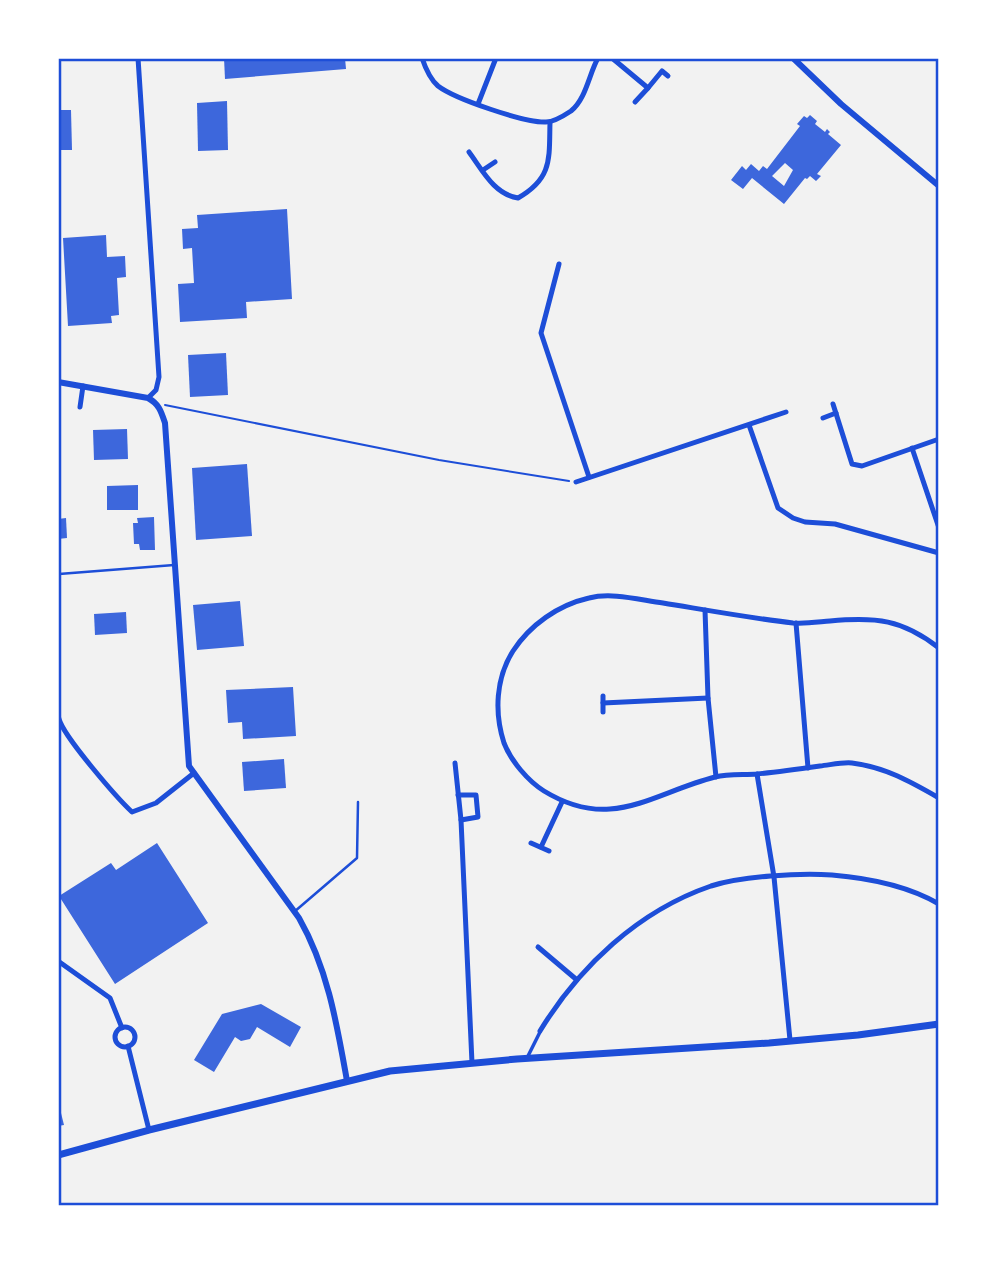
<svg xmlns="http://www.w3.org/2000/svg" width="997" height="1264" viewBox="0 0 997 1264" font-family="'Titillium Web',sans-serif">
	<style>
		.building { fill: #3d67dc; fill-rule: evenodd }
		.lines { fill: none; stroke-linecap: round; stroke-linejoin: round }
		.path { stroke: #1d4ed8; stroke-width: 2 }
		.service { stroke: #1d4ed8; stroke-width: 2.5 }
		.pedestrian { stroke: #1d4ed8; stroke-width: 3.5 }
		.minor { stroke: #1d4ed8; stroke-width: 5 }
		.tertiary { stroke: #1d4ed8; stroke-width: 6 }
		.secondary { stroke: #1d4ed8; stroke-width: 7 }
		.neatline { fill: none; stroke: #1d4ed8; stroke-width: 2.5 }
	</style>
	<rect width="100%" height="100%" fill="#f2f2f2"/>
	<g class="building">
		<polygon points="224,58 345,58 346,69 225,79"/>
		<polygon points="227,101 228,150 198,151 197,103"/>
		<polygon points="58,110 71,110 72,150 58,150"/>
		<path d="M810,115l7,6 -2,3 10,8 2,-3 3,3 -2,2 13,11 -24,29 4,2 -5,5 -6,-5 -3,3 -2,-1 -21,26 -32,-26 -9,11 -12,-9 11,-14 4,4 5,-6 8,7 4,-5 4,3 33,-43 -3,-2 7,-8 3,2zM785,163l8,7 -9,16 -12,-10z"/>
		<polygon points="287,209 292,299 246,302 247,318 180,322 178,284 194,283 192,248 183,249 182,229 198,228 197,215"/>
		<polygon points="106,235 107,257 125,256 126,277 117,278 119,315 111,316 112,323 68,326 63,238"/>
		<polygon points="226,353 228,395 190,397 188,355"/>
		<polygon points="127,429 128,459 94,460 93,430"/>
		<polygon points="247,464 252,536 196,540 192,468"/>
		<polygon points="138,485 138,510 107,510 107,486"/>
		<polygon points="154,517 155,550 140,550 139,544 134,544 133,523 138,523 137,518"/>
		<polygon points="66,518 67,538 58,539 58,519"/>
		<polygon points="240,601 244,646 197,650 193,605"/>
		<polygon points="126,612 127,633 95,635 94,614"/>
		<polygon points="293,687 296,736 243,739 242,722 228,723 226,690"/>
		<polygon points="284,759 286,788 244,791 242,762"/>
		<polygon points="157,843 208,923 115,984 59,896 111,863 116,870"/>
		<polygon points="261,1004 301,1027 290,1047 257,1027 250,1039 241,1041 235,1037 214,1072 194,1060 222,1014"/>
		<polygon points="58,1101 64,1125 58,1126"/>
	</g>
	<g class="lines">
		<polyline class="path" points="165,405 439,460 569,481"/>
		<g class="service">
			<polyline points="59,574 174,565"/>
			<polyline points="294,912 357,858 358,802"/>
		</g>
		<polyline class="pedestrian" points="528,1056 540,1032"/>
		<g class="minor">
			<polyline points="138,58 159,377 156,390 148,398"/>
			<path d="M422,58c3,9 8,21 16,28 17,13 87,37 108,36 8,0 19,-7 25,-11 15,-12 18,-37 27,-53"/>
			<polyline points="503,58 504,58"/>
			<polyline points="612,58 648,88 662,71 668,76"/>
			<polyline points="635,102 648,88"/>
			<polyline points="478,104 496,58"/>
			<path d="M469,152c14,19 25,42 49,46 35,-20 31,-40 32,-76"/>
			<polyline points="483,170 495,162"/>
			<polyline points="559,264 541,333 589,477"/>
			<polyline points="833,404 852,464 862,466 939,439"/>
			<polyline points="80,407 83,386"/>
			<polyline points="823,418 836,413"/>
			<polyline points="749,425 778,508 793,518 805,522 835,524 939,553"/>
			<polyline points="912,448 939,528"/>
			<polyline points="576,482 786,412"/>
			<polyline points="705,610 708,698 716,777"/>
			<polyline points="796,623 808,768"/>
			<path d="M939,648c-37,-29 -63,-31 -109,-27 -12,1 -25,3 -37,2 -43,-5 -87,-13 -130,-20 -23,-3 -51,-11 -74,-5 -31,7 -59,27 -76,53 -17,27 -19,61 -9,92 7,18 24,38 40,48 67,41 106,3 171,-14 13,-3 28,-2 42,-3 21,-2 42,-5 63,-8 10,-1 22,-4 32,-3 33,4 59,19 87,35"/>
			<polyline points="603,696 603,712"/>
			<polyline points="603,703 708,698"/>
			<path d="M58,708c0,4 0,8 1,11 5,18 58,79 73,93l24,-9 38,-30"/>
			<polyline points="455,763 461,820 472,1063"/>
			<polyline points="757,774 774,877 790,1040"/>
			<polyline points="458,795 476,795 478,817 461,820"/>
			<polyline points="531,843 549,851"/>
			<polyline points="541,847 562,802"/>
			<polyline points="538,947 577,980"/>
			<polyline points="58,961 110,998 122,1028"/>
			<circle cx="125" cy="1037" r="10"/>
			<path d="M540,1031c39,-64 98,-120 171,-145 32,-10 87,-13 121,-11 36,3 76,11 107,29"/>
			<polyline points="128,1046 149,1130"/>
		</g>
		<g class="tertiary">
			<polyline points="793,58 841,104 939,186"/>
			<path d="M58,382l90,16c11,6 13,13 17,25l24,343 110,152c29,51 38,107 48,163"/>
		</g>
		<polyline class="secondary" points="58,1155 149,1130 390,1071 517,1059 769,1043 858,1035 939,1024"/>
	</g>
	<rect width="997" height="1264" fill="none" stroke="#ffffff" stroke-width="119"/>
	<rect x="60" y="60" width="877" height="1144" class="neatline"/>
</svg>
